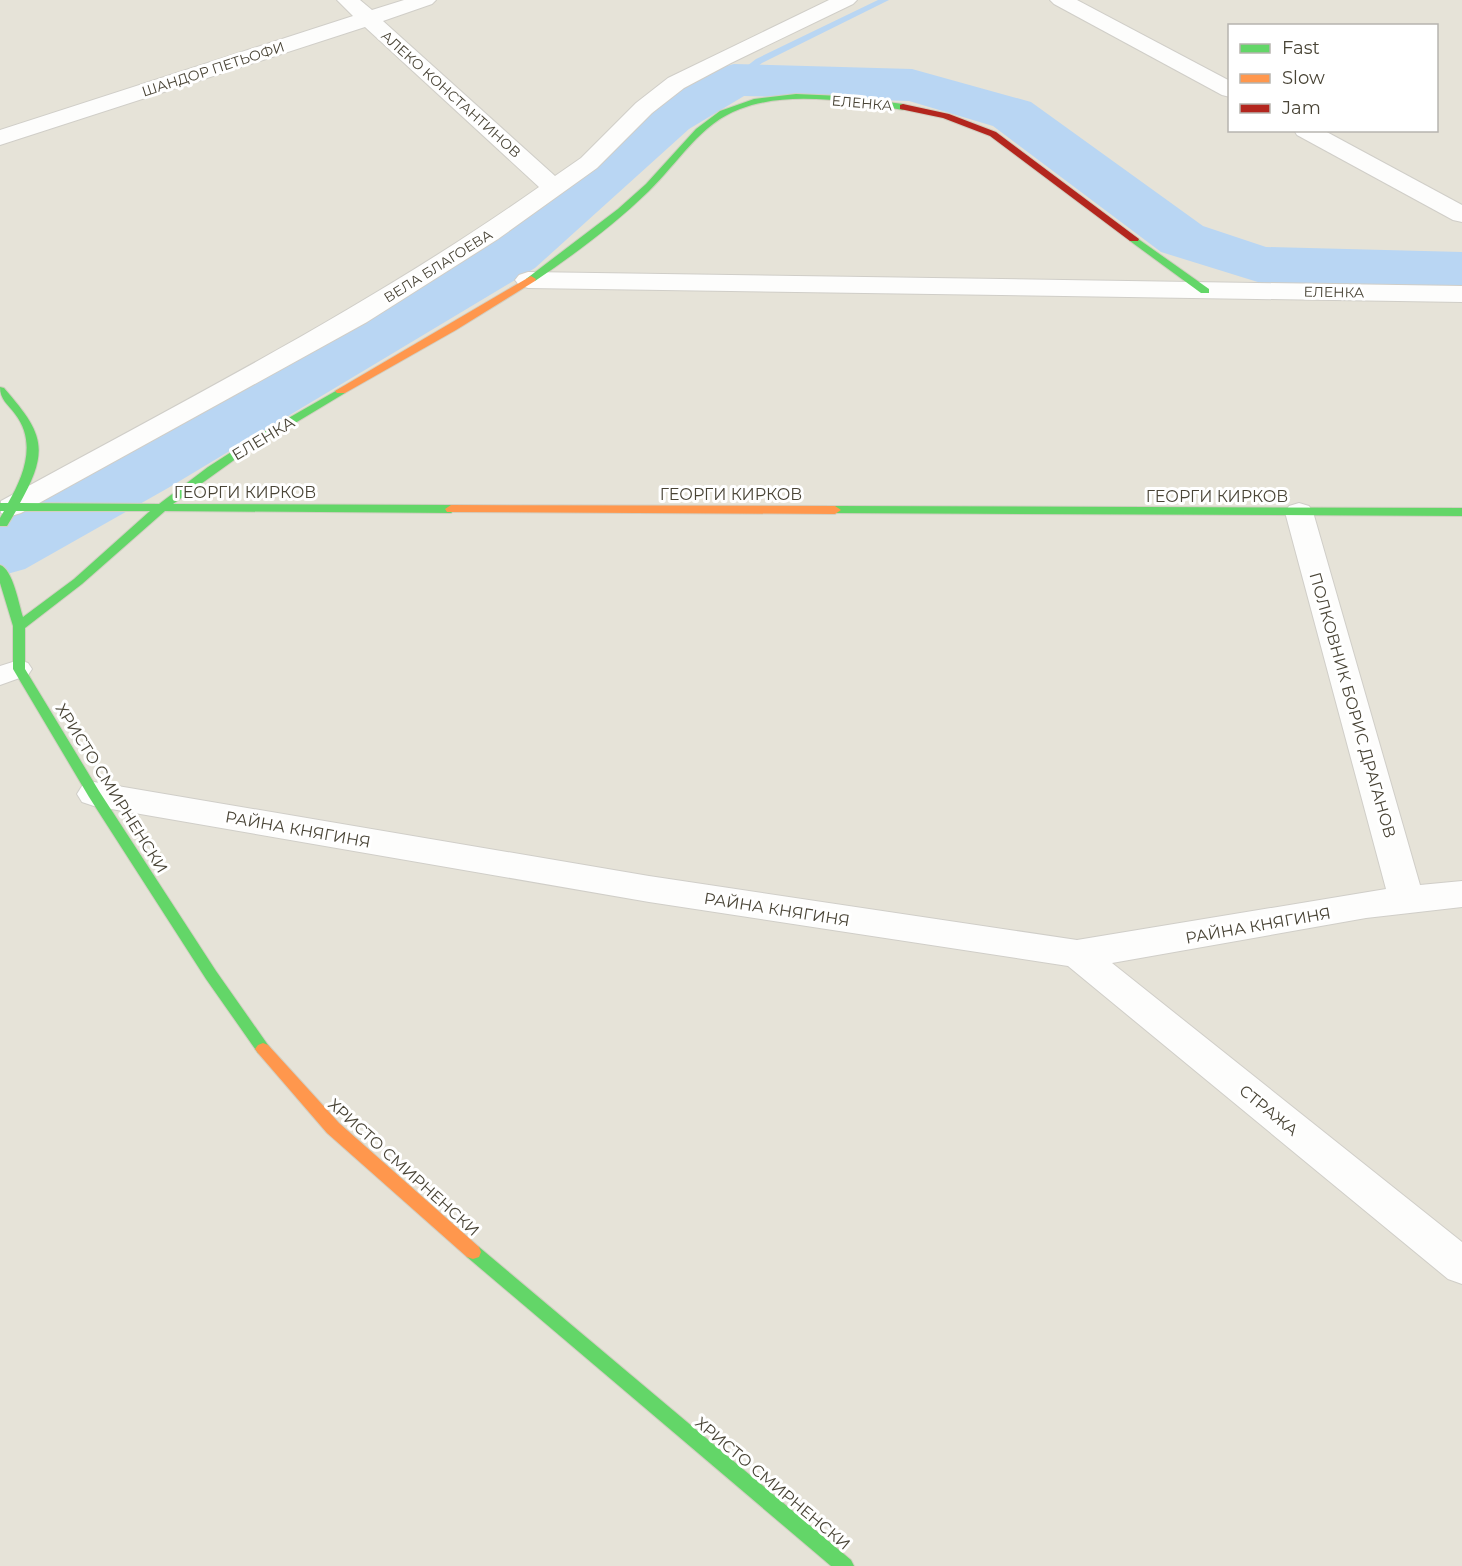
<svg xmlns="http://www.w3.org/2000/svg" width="1462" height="1566" viewBox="0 0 1462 1566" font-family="Montserrat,sans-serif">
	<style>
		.residential { fill: #e6e3d8; fill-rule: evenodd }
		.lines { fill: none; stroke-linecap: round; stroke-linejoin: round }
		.stream { fill: #b9d6f3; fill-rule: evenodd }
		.river { fill: #b9d6f3; fill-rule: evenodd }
		.lane-casing { stroke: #d0cec8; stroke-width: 2 }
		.street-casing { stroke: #d0cec8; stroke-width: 2 }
		.fast-casing { stroke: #d2cfc2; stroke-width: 2 }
		.slow-casing { stroke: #d2cfc2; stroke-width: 2 }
		.jam-casing { stroke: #d2cfc2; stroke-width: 2 }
		.lane { fill: #fdfdfc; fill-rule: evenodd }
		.street { fill: #fdfdfc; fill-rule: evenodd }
		.fast { fill: #63d668; fill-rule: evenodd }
		.slow { fill: #ff974d; fill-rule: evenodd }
		.jam { fill: #b3261e; fill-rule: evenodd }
		.labels { text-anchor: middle; stroke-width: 6; stroke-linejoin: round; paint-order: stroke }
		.far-street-label { font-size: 14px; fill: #494436; stroke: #fff }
		.street-label { font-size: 16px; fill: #494436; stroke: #fff }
	</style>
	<rect width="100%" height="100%" fill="#f2f1eb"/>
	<path class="residential" d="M0,0h1462v1566h-1462zM1230,26h206v104h-206z"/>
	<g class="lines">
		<polygon class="stream" points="878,0 889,0 762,63 737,82 729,80 756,59"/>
		<polygon class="river" points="734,64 912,69 1031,102 1203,226 1266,247 1462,252 1462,288 1261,283 1161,252 993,126 909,101 744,96 689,129 535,268 168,488 25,569 0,576 0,523 120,458 493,242 649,105 715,69"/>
		<defs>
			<polygon id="lane" points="19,660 28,663 32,669 28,675 0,685 0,666"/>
			<g id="street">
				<path d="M337,0h23l12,10 32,-10h32l-4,4 -49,17 172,155 26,-18 55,-55 32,-25 161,-78h28l-4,4 -122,59 -47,25 -32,25 -55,55 -99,71 -131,83 -346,191 -10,3 -10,-3v-12c182,-100 368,-194 538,-314l-174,-160 -365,118v-15l353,-114z"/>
				<polygon points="1050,0 1077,0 1230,81 1230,97 1222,95 1054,4"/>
				<polygon points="1294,130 1323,130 1462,205 1462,222 1453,220 1297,135"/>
				<polygon points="528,272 1462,286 1462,302 528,288 519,285 515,280 519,275"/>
				<polygon points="1299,503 1309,506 1313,512 1420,885 1462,881 1462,907 1366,918 1112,963 1462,1242 1462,1284 1448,1279 1068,966 649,902 94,806 82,802 77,794 82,786 94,782 649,876 1077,940 1386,889 1285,512 1289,506"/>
			</g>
			<g id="fast">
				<path d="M796,94l45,2 62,8 5,3 -5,3c-51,-8 -113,-20 -163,-1 -39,14 -62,54 -91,82 -35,34 -74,63 -114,90h-8l-1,-2 92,-70 28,-25 50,-55 24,-18 34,-12z"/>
				<polygon points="1134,236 1209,289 1209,293 1201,293 1130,241 1129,239"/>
				<path d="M0,387l4,1c38,44 47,60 16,115l139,1 49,-37 42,-27 91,-52 4,1v4l-108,65 -64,46 278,1 6,4 -6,4 -286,-2 -83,73 -57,44v41l74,122 117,180 52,74 3,4 -3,4 -5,2 -5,-2 -52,-74 -117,-182 -76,-128v-43l-13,-43v-18c13,4 19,40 23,52l51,-38 76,-68h-134l-9,15h-7v-8l4,-7h-4v-8h8c16,-27 29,-61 7,-89 -7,-10 -15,-14 -15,-27z"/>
				<polygon points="835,506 1462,508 1462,516 831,513 829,510"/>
				<polygon points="473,1245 479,1247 851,1560 854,1566 831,1566 467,1257 465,1252 467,1247"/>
			</g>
			<g id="slow">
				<polygon points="531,276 536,279 535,281 456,330 345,393 337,393 335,391"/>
				<polygon points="451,505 835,506 841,510 835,514 447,512 445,509"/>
				<polygon points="263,1043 268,1045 339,1123 479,1247 481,1252 479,1257 473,1259 467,1257 327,1133 258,1053 255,1049 258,1045"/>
			</g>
			<polygon id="jam" points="903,104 949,114 996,132 1139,239 1138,241 1130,241 990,136 943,118 900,109 900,105"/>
		</defs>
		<use href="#lane" class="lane-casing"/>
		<use href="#street" class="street-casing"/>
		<use href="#fast" class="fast-casing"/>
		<use href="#slow" class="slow-casing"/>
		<use href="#jam" class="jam-casing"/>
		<use href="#lane" class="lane"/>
		<use href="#street" class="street"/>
		<use href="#fast" class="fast"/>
		<use href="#slow" class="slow"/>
		<use href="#jam" class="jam"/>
	</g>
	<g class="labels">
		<g class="far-street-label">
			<text transform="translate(213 69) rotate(-18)" y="5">ШАНДОР ПЕТЬОФИ</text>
			<text transform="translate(451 94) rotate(42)" y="5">АЛЕКО КОНСТАНТИНОВ</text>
			<text transform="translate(862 103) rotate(5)" y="5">ЕЛЕНКА</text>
			<text transform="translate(438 266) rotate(-32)" y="5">ВЕЛА БЛАГОЕВА</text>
			<text transform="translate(1334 292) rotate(1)" y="5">ЕЛЕНКА</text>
		</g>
		<g class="street-label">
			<text transform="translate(263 438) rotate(-31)" y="6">ЕЛЕНКА</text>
			<text x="245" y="498">ГЕОРГИ КИРКОВ</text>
			<text x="731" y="500">ГЕОРГИ КИРКОВ</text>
			<text x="1217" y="502">ГЕОРГИ КИРКОВ</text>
			<text transform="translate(1353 705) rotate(74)" y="6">ПОЛКОВНИК БОРИС ДРАГАНОВ</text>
			<text transform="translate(112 788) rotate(58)" y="6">ХРИСТО СМИРНЕНСКИ</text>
			<text transform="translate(298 829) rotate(10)" y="6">РАЙНА КНЯГИНЯ</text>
			<text transform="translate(777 909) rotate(9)" y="6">РАЙНА КНЯГИНЯ</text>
			<text transform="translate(1258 925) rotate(-10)" y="6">РАЙНА КНЯГИНЯ</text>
			<text transform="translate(1269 1110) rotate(39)" y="6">СТРАЖА</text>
			<text transform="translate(404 1167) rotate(42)" y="6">ХРИСТО СМИРНЕНСКИ</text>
			<text transform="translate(773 1483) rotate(40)" y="6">ХРИСТО СМИРНЕНСКИ</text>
		</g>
	</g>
	<rect x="1228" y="24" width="210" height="108" fill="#ffffff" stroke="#b6b4af" stroke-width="1.5"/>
	<rect x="1240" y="44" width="30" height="9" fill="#63d668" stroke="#b6b4af" stroke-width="1.5"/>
	<text x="1282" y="54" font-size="18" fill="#494436">Fast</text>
	<rect x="1240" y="74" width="30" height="9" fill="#ff974d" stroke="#b6b4af" stroke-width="1.5"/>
	<text x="1282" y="84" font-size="18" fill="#494436">Slow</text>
	<rect x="1240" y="104" width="30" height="9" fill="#b3261e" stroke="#b6b4af" stroke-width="1.5"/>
	<text x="1282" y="114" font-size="18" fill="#494436">Jam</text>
</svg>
